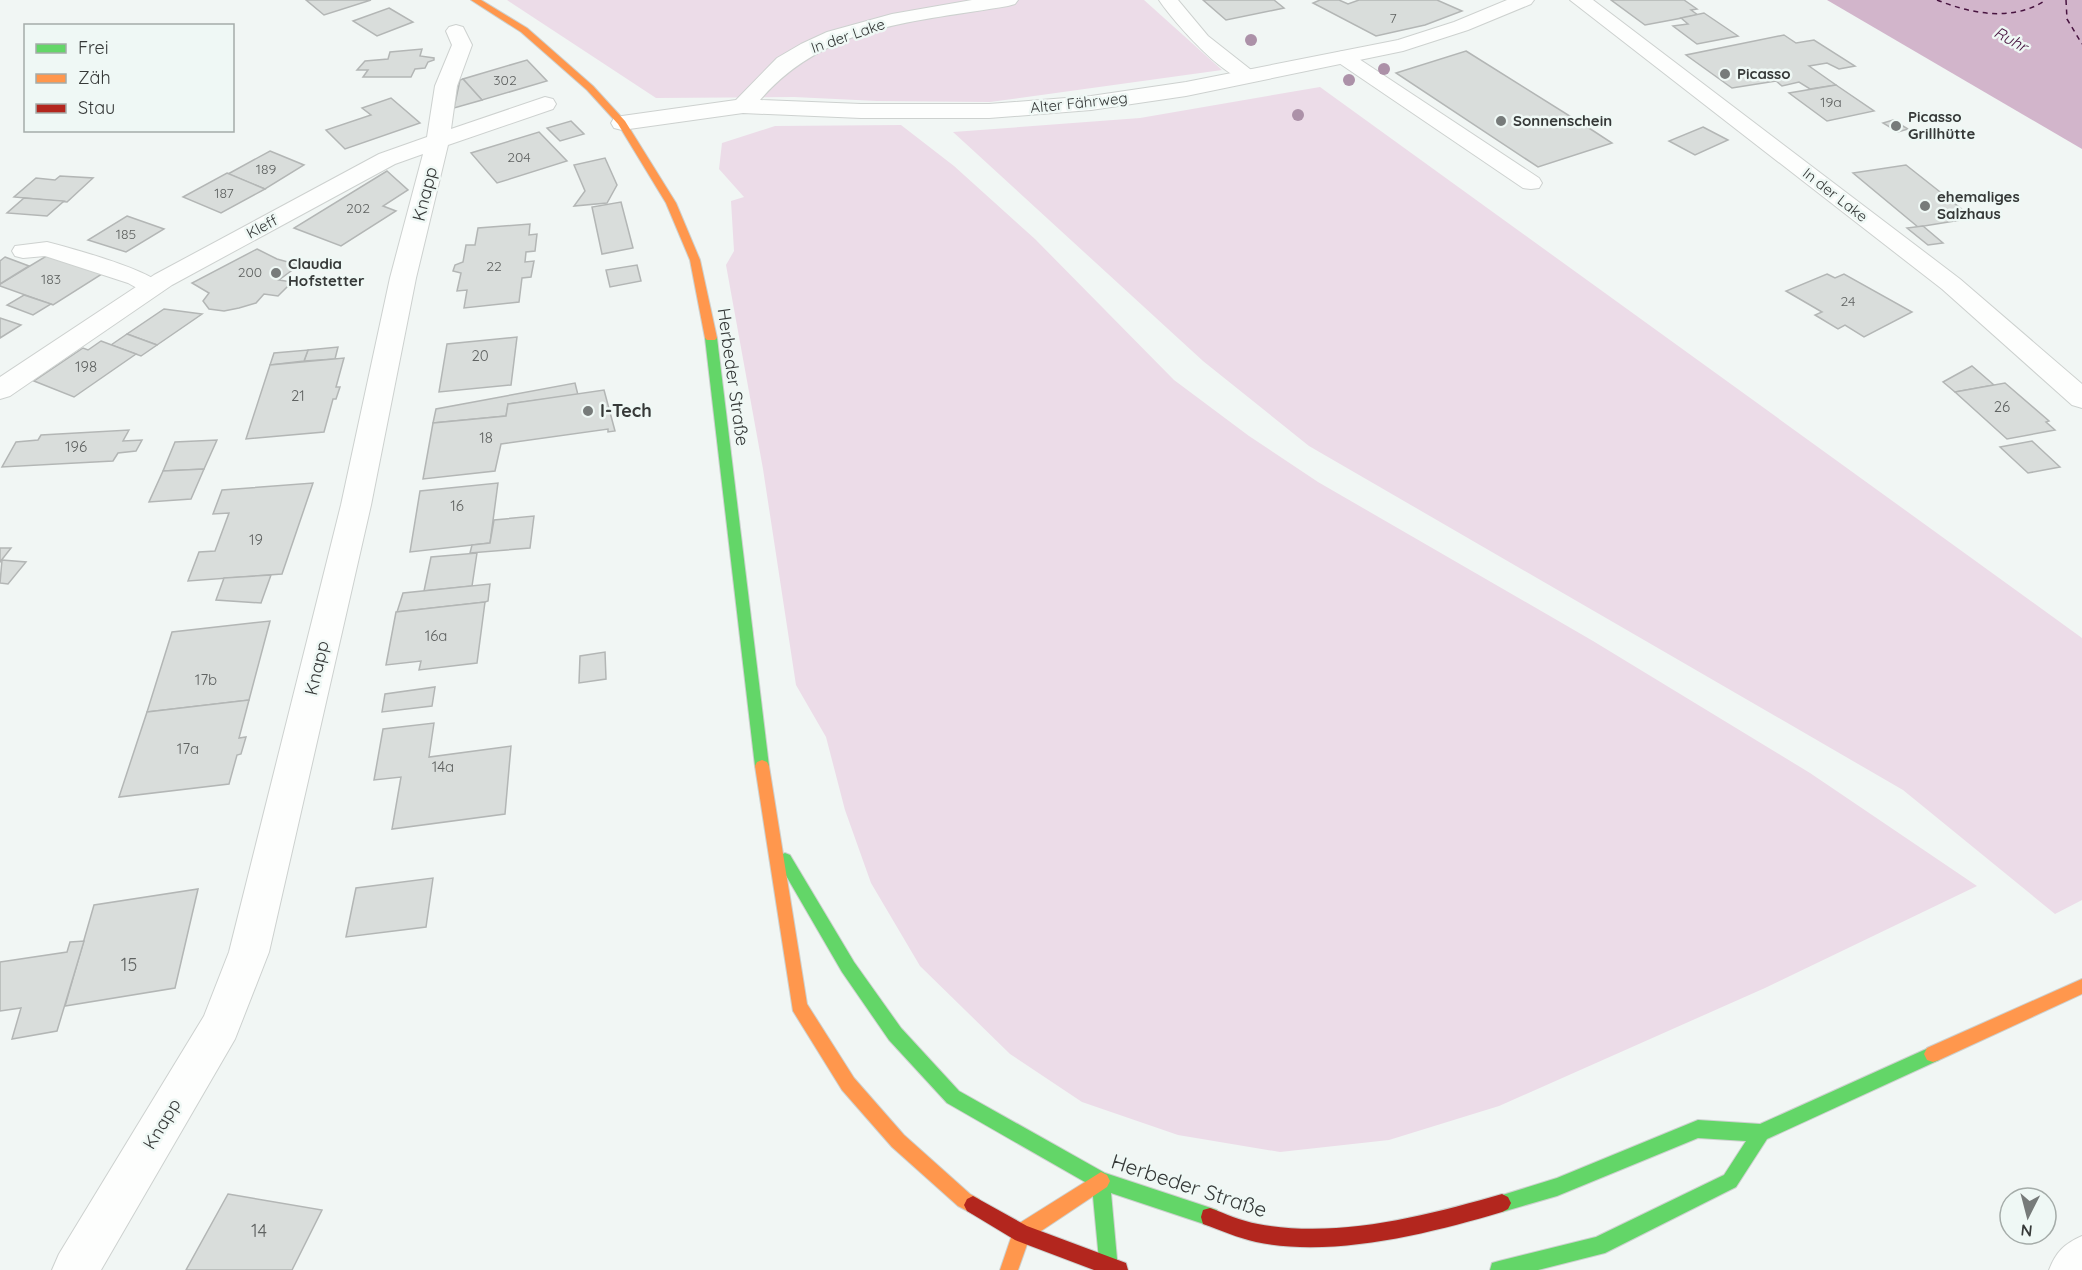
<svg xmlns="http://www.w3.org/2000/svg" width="2082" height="1270" viewBox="0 0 2082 1270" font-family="Quicksand,sans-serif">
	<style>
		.green { fill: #ecdce8 }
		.water { fill: #d2b5cb }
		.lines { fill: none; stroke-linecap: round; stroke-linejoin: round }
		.ferry { stroke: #47133f; stroke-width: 1.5; stroke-dasharray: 5 4.5; stroke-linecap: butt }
		.building { fill: #d9dddb; stroke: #b3b6b5; stroke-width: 1.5 }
		.lane-casing { stroke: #cdd1cf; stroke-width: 2 }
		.street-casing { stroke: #cdd1cf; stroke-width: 2 }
		.fast-casing { stroke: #cdd1cf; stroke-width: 2 }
		.slow-casing { stroke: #cdd1cf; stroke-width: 2 }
		.jam-casing { stroke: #cdd1cf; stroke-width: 2 }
		.lane { fill: #fdfefd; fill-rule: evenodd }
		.street { fill: #fdfefd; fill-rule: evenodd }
		.fast { fill: #63d668; fill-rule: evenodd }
		.slow { fill: #ff974d; fill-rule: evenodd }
		.jam { fill: #b3261e; fill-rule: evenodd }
		.tree { fill: #ac91a8 }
		.poi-dot { fill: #777b7a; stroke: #eff8f5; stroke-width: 2 }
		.labels { text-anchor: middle; stroke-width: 5; stroke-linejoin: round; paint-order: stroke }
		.far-number-label { font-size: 14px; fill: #5f6261 }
		.far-street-label { font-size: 15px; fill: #363938; stroke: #eff8f5 }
		.far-poi-label { font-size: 15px; font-weight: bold; fill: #363938; stroke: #eff8f5; text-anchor: start }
		.number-label { font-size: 15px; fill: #5f6261 }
		.far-water-label { font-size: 16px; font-style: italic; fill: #47133f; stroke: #eff8f5 }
		.street-label { font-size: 18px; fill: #363938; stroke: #eff8f5 }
		.poi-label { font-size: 18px; font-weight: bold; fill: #363938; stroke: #eff8f5; text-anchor: start }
		.near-number-label { font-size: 18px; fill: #5f6261 }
		.near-street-label { font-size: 21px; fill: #363938; stroke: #eff8f5 }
	</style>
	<rect width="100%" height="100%" fill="#f1f6f4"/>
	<g class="green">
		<polygon points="507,0 1144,0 1222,70 990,102 877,101 794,97 656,98"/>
		<polygon points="1320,87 2082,638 2082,900 2055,914 1903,790 1309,446 1203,361 953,132 1140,118"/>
		<polygon points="901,125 954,166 1035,239 1174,380 1249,436 1318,482 1593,641 1810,773 1977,886 1765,988 1499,1106 1389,1140 1280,1152 1178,1135 1082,1102 1010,1054 920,966 871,883 845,810 826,737 796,685 763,469 726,265 734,251 731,201 744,197 719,169 722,143 775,126"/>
	</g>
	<polygon class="water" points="1827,0 2082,0 2082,149"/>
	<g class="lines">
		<g class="ferry">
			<path d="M1937,0c35,14 76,22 109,0"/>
			<polyline points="2066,0 2067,19 2082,44"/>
		</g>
	</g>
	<g class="building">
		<polygon points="306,0 371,0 324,15"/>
		<polygon points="1203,0 1274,0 1284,8 1226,20"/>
		<polygon points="1320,0 1339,0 1348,4 1359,0 1437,0 1462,11 1425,25 1376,36 1313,3"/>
		<polygon points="1611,0 1684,0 1697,9 1691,10 1698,15 1645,25"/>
		<polygon points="389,8 413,22 377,36 353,21"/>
		<polygon points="1704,13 1738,36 1697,44 1673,26 1688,24 1681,18"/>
		<polygon points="1784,35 1796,43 1814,40 1855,66 1839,69 1827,63 1809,66 1836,85 1810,89 1799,82 1782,86 1776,81 1732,88 1686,55"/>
		<polygon points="422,49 420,56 434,58 434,60 428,62 425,68 415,69 411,77 363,77 368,70 357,70 365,61 388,59 390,52"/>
		<polygon points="1466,51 1592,130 1612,143 1538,167 1396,73"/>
		<polygon points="527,60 547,81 482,100 463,79"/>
		<polygon points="463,79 482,100 454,108 460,80"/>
		<polygon points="1836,85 1874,111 1827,121 1789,93"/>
		<polygon points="391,98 420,123 345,149 326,130 371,115 362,108"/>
		<polygon points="1893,120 1908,129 1898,132 1883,123"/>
		<polygon points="571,121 584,134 560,141 547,128"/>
		<polygon points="1703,127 1728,140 1695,155 1669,141"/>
		<polygon points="539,132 567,161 497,183 471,153"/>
		<polygon points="270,151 304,165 265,189 228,174"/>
		<polygon points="605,158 617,185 607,203 574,206 585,191 574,165"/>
		<polygon points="1906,165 1973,218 1918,227 1853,173"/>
		<polygon points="387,171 408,190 383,206 396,211 341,246 294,228"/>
		<polygon points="227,173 265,189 221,213 183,197"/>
		<polygon points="60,176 93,178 67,202 14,197 36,178 55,180"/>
		<polygon points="24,198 64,201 47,216 7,213"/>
		<polygon points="621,202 633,248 602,254 592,207"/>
		<polygon points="127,216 164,229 126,252 88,240"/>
		<polygon points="530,224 529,235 537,234 535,251 526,252 525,262 534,261 531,277 522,278 519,302 464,308 467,290 457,291 461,273 453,271 455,265 463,262 466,245 475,245 478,228"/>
		<polygon points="1923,226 1943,243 1928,245 1907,228"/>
		<polygon points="257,249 277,259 299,265 279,280 292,282 278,296 264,294 256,303 239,308 224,311 209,309 203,301 209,293 192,283"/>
		<polygon points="48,255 102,274 53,305 0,286 0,284"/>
		<polygon points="5,257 29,266 0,284 0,261"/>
		<polygon points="637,265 641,281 610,287 606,270"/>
		<polygon points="1827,274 1835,278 1844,274 1912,312 1864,337 1845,325 1838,329 1815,315 1822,312 1786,291"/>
		<polygon points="24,295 51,304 33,315 7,305"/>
		<polygon points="164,309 202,314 157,345 127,334"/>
		<polygon points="0,318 21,325 0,338"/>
		<polygon points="127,334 157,345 141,356 111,345"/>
		<polygon points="517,337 511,385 439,392 447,344"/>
		<polygon points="101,341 136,354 74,397 34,381 83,348 88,350"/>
		<polygon points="338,347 335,359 304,361 308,350"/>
		<polygon points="308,350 304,361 270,365 274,353"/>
		<polygon points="344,358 336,387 340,387 336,399 333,399 324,432 246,439 270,365"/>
		<polygon points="1972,366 1994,385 1955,392 1943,382"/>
		<polygon points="575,383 578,395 508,404 506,416 433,423 436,409"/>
		<polygon points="2005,383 2049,421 2046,422 2055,430 2007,439 1955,392"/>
		<polygon points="604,390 615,431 608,432 608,429 501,444 495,471 423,479 433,423 506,416 508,404"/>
		<polygon points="129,430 123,441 142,440 136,451 118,453 113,461 2,467 16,442 38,440 41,435"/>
		<polygon points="217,440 204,469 163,471 175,442"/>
		<polygon points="2032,441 2060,467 2028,473 2000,447"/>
		<polygon points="204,469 191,499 149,502 163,471"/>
		<polygon points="313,483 282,574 188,581 199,552 215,551 229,513 213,514 222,490"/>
		<polygon points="498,483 490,543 410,552 420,491"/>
		<polygon points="534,516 530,548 470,553 472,545 490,543 494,520"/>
		<polygon points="0,548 11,548 0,562"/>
		<polygon points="477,553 472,586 424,591 431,557"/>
		<polygon points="2,560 26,562 8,584 0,583"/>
		<polygon points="271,575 261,603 216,600 224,578"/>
		<polygon points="490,584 488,601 485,602 397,612 403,593"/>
		<polygon points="485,602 477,663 419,670 421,661 386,665 396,612"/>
		<polygon points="270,621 249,700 147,712 172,632"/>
		<polygon points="605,652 606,679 579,683 580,656"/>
		<polygon points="435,687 432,706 382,712 385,694"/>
		<polygon points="249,700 239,738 246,737 241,754 237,755 229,784 119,797 147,712"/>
		<polygon points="434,723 429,757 511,746 505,814 392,829 401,777 374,780 383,729"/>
		<polygon points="433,878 426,927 346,937 356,888"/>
		<polygon points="198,889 175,988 65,1006 94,905"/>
		<polygon points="84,941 57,1031 12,1039 21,1008 0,1011 0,962 67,952 70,942"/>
		<polygon points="228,1194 322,1210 292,1270 186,1270"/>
	</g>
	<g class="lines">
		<defs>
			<g id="lane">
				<path d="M1159,0h19l30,36 47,37 3,4 -3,4c-25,6 -82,-60 -96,-81z"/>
				<polygon points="1343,51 1350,53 1539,178 1542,183 1539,188 1531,189 1523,188 1336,61 1333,57 1336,53"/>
				<path d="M47,242c23,6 105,28 117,45l-4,5 -8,2 -8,-2 -16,-9 -83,-27 -22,2 -8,-2 -3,-5 3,-5z"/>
				<path d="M2082,1236v34h-33c7,-18 15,-26 33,-34z"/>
			</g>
			<g id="street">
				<path d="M972,0h46l-3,4 -7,2c-93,16 -182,18 -248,94l101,4h128l102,-8 95,-14 212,-42 56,-18 53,-22h27l-3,4 -63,26 -65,21 -217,45 -95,14 -102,8h-128l-118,-5 -121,17 -8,-2 -3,-5 3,-5 8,-2 114,-16 41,-42 24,-14 26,-12 65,-18z"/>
				<polygon points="1570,0 1593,0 1960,279 2082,384 2082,408 2072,405 1942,289"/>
				<polygon points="456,25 463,27 472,45 457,86 451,129 545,97 553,99 556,104 553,109 448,145 416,278 371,505 269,952 235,1039 101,1270 52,1270 59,1254 204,1016 229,952 341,505 390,278 423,154 395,164 172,285 10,396 0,399 0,377 154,275 379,154 427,137 435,86 452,45 446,31 449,27"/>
			</g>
			<g id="fast">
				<polygon points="711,335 717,338 769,766 767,770 762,772 757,770 755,766 705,338"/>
				<polygon points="785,853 790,855 854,962 901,1028 959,1091 1105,1173 1217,1210 1219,1217 1217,1224 1210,1226 1111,1193 1118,1270 1100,1270 1092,1186 947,1103 889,1040 842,972 777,860 780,855"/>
				<polygon points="1933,1046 1939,1048 1942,1054 1939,1060 1767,1139 1736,1187 1605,1253 1538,1270 1490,1270 1492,1263 1499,1261 1596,1237 1724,1175 1746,1141 1698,1138 1557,1196 1502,1212 1496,1209 1493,1203 1496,1197 1557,1178 1698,1120 1760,1124"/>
			</g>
			<g id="slow">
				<polygon points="471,0 481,0 527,28 593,86 625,121 676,203 700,260 717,338 715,340 707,340 705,338 690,260 666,203 618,124 587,90 521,32"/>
				<polygon points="762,760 767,762 769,766 807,1004 854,1078 904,1135 970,1194 979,1199 982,1205 979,1211 973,1214 958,1206 892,1147 842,1090 793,1011 755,766 757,762"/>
				<polygon points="2082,979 2082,994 1939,1060 1933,1062 1927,1060 1924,1054 1927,1048"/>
				<polygon points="1101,1172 1107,1175 1110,1181 1107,1187 1029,1239 1018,1270 1000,1270 1015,1226"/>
			</g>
			<g id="jam">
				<path d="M1502,1194l6,3 3,6 -3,6 -6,3c-74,22 -170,46 -246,30 -18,-4 -36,-12 -53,-18l-2,-7 2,-7 7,-2c16,6 31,13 48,16 80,15 167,-8 244,-30z"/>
				<polygon points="973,1196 1027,1226 1126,1263 1128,1270 1094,1270 1015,1240 967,1211 964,1205 967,1199"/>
			</g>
		</defs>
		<use href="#lane" class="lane-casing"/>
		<use href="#street" class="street-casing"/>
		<use href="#fast" class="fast-casing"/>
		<use href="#slow" class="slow-casing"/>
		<use href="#jam" class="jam-casing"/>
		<use href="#lane" class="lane"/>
		<use href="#street" class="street"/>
		<use href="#fast" class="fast"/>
		<use href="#slow" class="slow"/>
		<use href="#jam" class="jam"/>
	</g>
	<g class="tree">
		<circle cx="1251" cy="40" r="6"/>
		<circle cx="1384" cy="69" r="6"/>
		<circle cx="1349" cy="80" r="6"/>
		<circle cx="1298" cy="115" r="6"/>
	</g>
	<g class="poi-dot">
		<circle cx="1725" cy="74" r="6"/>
		<circle cx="1501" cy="121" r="6"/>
		<circle cx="1896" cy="126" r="6"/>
		<circle cx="1925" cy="206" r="6"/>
		<circle cx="276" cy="273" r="6"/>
		<circle cx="588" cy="411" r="6"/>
	</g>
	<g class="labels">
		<g class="far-number-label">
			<text x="1393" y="23">7</text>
			<text x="505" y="85">302</text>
			<text x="1831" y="107">19a</text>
			<text x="519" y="162">204</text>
			<text x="266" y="174">189</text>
			<text x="224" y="198">187</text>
			<text x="358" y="213">202</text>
			<text x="126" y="239">185</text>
			<text x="494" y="271">22</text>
			<text x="250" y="277">200</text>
			<text x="51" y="284">183</text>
			<text x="1848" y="306">24</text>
		</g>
		<g class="far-street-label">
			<text transform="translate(848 36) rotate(-19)" y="5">In der Lake</text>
			<text transform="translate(1079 103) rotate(-6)" y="5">Alter Fährweg</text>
			<text transform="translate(1835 195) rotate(38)" y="5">In der Lake</text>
			<text transform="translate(262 227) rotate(-28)" y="5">Kleff</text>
		</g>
		<g class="far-poi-label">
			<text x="1737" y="79">Picasso</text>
			<text x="1908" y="122">Picasso<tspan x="1908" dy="17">Grillhütte</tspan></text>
			<text x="1513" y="126">Sonnenschein</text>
			<text x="1937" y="202">ehemaliges<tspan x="1937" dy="17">Salzhaus</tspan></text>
			<text x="288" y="269">Claudia<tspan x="288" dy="17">Hofstetter</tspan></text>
		</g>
		<g class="number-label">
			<text x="480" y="361">20</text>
			<text x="86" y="372">198</text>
			<text x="298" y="401">21</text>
			<text x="2002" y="412">26</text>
			<text x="486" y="443">18</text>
			<text x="76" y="452">196</text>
			<text x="457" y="511">16</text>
			<text x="256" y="545">19</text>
			<text x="436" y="641">16a</text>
			<text x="206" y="685">17b</text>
			<text x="188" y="754">17a</text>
			<text x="443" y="772">14a</text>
		</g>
		<g class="far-water-label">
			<text transform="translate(2011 39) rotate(29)" y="6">Ruhr</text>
		</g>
		<g class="street-label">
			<text transform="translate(425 194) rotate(-76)" y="6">Knapp</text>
			<text transform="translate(733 377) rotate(82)" y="6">Herbeder Straße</text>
			<text transform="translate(317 668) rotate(-77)" y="6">Knapp</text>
			<text transform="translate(162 1124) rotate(-59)" y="6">Knapp</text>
		</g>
		<g class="poi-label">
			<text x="600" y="417">I-Tech</text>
		</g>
		<g class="near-number-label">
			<text x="129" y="971">15</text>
			<text x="259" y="1237">14</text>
		</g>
		<g class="near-street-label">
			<text transform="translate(1189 1186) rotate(18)" y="7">Herbeder Straße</text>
		</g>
	</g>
	<rect x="24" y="24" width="210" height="108" fill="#eff8f5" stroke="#a5aca9" stroke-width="1.5"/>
	<rect x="36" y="44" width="30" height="9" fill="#63d668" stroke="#a5aca9" stroke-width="1.5"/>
	<text x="78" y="54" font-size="18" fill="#363938">Frei</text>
	<rect x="36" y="74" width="30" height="9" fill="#ff974d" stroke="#a5aca9" stroke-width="1.5"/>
	<text x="78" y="84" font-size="18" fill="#363938">Zäh</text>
	<rect x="36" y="104" width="30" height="9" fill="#b3261e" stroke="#a5aca9" stroke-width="1.5"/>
	<text x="78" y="114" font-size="18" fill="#363938">Stau</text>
	<g transform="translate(2028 1216) rotate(186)"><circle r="28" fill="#eff8f5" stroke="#a5aca9" stroke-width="1.5"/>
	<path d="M0-4.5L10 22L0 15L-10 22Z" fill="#777b7a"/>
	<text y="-9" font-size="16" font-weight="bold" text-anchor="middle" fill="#363938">N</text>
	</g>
</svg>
